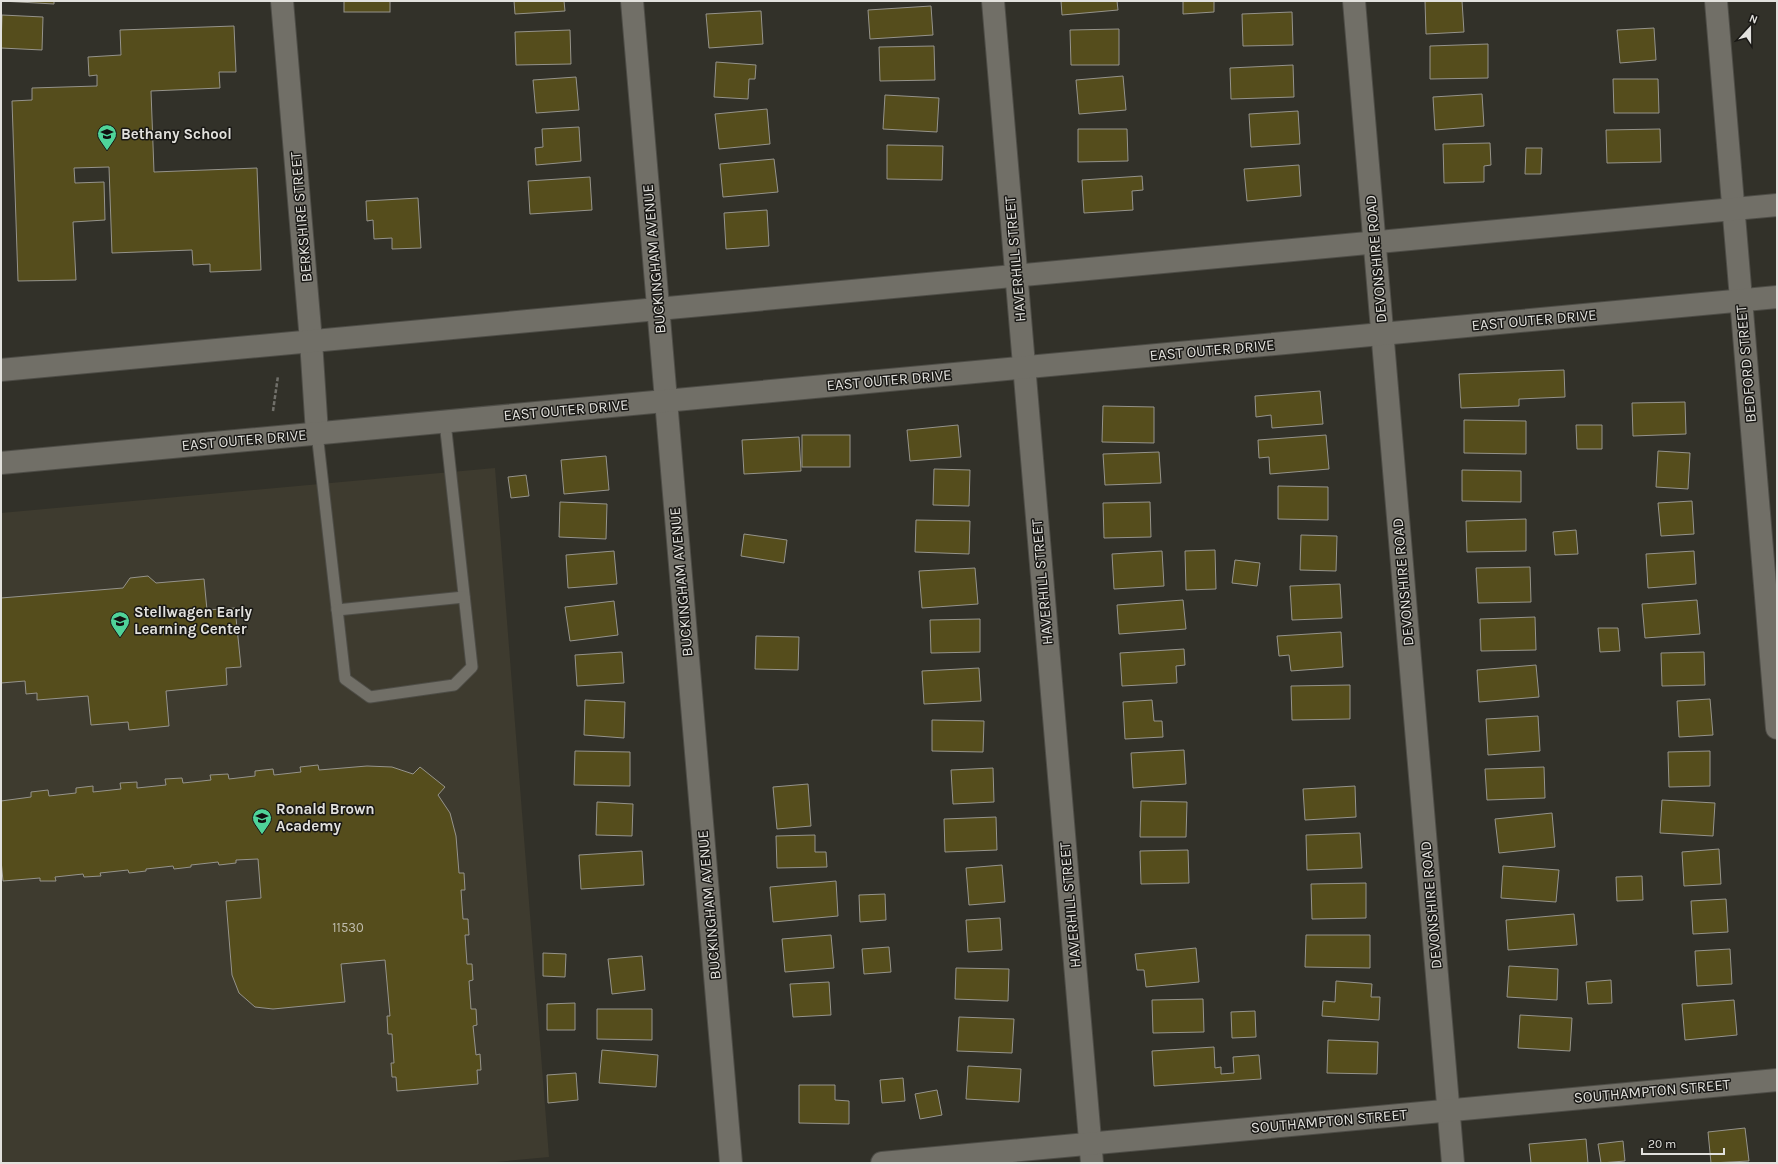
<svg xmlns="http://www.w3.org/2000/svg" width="1778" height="1164" viewBox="0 0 1778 1164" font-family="Karla,sans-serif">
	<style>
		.built { fill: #3e3b2f }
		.building { fill: #554d1c; stroke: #95938b }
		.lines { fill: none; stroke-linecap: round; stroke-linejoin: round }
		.lane-casing { stroke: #4e4d47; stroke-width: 13 }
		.street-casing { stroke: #4e4d47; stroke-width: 24 }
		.secondary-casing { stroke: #4e4d47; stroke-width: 24 }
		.path { stroke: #71706a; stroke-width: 2.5; stroke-dasharray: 4 2; stroke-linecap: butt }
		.lane { stroke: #716f67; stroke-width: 11 }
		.street { stroke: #716f67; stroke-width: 22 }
		.secondary { stroke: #716f67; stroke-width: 22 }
		.labels { text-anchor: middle; stroke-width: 3; stroke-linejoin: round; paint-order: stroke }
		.number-label { font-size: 13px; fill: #bfbcad }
		.poi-label { font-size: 15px; font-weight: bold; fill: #e2e1dd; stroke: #191815; text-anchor: start }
		.street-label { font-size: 15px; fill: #e2e1dd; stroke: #191815 }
	</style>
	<rect width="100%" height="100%" fill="#323129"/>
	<polygon class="built" points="495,468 549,1157 485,1163 1,1163 1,513"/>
	<g class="building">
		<polygon points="1,1 54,1 54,4"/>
		<rect x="344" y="1" width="46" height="11"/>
		<polygon points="514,1 564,1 565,11 515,14"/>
		<polygon points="1061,1 1117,1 1118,10 1062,15"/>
		<polygon points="1183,1 1214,1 1214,12 1183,14"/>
		<polygon points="1425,1 1462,1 1464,32 1426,34"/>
		<polygon points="931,6 933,35 870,39 868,10"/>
		<polygon points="761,11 763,44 709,48 706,14"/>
		<polygon points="1292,12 1293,45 1243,46 1242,14"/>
		<polygon points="2,15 43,17 42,50 1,48"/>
		<polygon points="234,26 236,72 219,72 220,88 151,91 154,172 257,168 261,270 210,272 210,264 193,265 192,250 112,253 109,167 74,168 75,183 104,182 105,220 73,222 76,280 18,281 12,101 32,100 32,88 97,86 97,75 89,76 88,57 121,55 120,30"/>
		<polygon points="1654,28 1656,60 1620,63 1617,30"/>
		<polygon points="1119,29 1119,65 1071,65 1070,30"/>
		<polygon points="570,30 571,64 516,65 515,32"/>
		<polygon points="1488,44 1488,78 1430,79 1430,46"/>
		<polygon points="934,46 935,80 880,81 879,47"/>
		<polygon points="716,62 756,65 755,79 749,79 748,99 714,97"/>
		<polygon points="1293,65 1294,97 1231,99 1230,68"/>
		<polygon points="1123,76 1126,110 1079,114 1076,80"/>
		<polygon points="576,77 579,110 536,113 533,80"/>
		<polygon points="1613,79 1658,79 1659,113 1614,113"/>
		<polygon points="1482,94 1484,126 1435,130 1433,97"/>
		<polygon points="885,95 939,98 937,132 883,129"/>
		<polygon points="767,109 770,144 719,149 715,114"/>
		<polygon points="1298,111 1300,144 1251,147 1249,114"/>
		<polygon points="579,127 581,161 536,165 535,148 543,147 542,129"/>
		<polygon points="1078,129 1127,129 1128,161 1078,162"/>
		<polygon points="1660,129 1661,162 1607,163 1606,130"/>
		<polygon points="1490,143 1491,165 1484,166 1484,182 1444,183 1443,144"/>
		<polygon points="887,145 943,146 942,180 887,179"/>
		<polygon points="1526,148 1542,148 1541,174 1525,174"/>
		<polygon points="774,159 778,192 723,197 720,164"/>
		<polygon points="1299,165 1301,196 1247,201 1244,169"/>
		<polygon points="1142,176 1143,190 1132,191 1133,210 1084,213 1082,180"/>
		<polygon points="590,177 592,210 530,214 528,181"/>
		<polygon points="418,198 421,248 392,249 392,238 374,239 373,220 367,221 366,201"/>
		<polygon points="767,210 769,246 726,249 724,213"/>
		<polygon points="1564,370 1565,397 1519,399 1519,406 1461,408 1459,374"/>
		<polygon points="1320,391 1323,424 1272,428 1271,415 1256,417 1255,396"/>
		<polygon points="1685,402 1686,434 1633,436 1632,403"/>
		<polygon points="1103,406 1154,407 1154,443 1102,442"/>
		<polygon points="1464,420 1526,421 1526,454 1464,453"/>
		<polygon points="958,425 961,457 910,461 907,430"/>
		<polygon points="1576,425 1602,425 1602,449 1577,449"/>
		<rect x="802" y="435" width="48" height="32"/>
		<polygon points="1326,435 1329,469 1270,474 1269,457 1259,458 1258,440"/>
		<polygon points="799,437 801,471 744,474 742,440"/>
		<polygon points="1658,451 1690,453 1688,489 1656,487"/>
		<polygon points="1159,452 1161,483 1105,485 1103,454"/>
		<polygon points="606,456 609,490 564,494 561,460"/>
		<polygon points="934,469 970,470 969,506 933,505"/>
		<polygon points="1462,470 1521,471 1521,502 1462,501"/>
		<polygon points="526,475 529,496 511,498 508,477"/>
		<polygon points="1278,486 1328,487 1328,520 1278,519"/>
		<polygon points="1692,501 1694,534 1661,536 1658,503"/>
		<polygon points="560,502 607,504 606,539 559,537"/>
		<polygon points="1150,502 1151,537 1104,538 1103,503"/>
		<polygon points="1526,519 1526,551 1467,552 1466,521"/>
		<polygon points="916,520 970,521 969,554 915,552"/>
		<polygon points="1576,530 1578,554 1555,555 1553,532"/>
		<polygon points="744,534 787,540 784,563 741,556"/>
		<polygon points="1301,535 1337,536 1336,571 1300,570"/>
		<polygon points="1215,550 1216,589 1186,590 1185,551"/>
		<polygon points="614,551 617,584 568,588 566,555"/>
		<polygon points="1162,551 1164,586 1114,589 1112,554"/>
		<polygon points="1694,551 1696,584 1648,588 1646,554"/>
		<polygon points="1235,560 1260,563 1257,586 1232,583"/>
		<polygon points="1530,567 1531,602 1478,603 1476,568"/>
		<polygon points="975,568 978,604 922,608 919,571"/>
		<polygon points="148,576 156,583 204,579 207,610 235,608 241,667 226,668 227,685 166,691 169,726 129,730 128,722 91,725 88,696 37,700 37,693 26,694 25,681 1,683 1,598 123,588 130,578"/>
		<polygon points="1340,584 1342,618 1292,620 1290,586"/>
		<polygon points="1183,600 1186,629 1119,634 1117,605"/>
		<polygon points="1697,600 1700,634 1645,638 1642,604"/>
		<polygon points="614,601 618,635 570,641 565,607"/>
		<polygon points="1535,617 1536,650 1481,651 1480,619"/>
		<polygon points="980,619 980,652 931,653 930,620"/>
		<polygon points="1598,628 1618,628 1620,651 1600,652"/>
		<polygon points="1341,632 1343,667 1291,671 1289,655 1279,656 1277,636"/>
		<polygon points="756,636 799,637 798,670 755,669"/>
		<polygon points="1184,649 1185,665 1176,666 1177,683 1122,686 1120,653"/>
		<polygon points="622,652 624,683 577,686 575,655"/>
		<polygon points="1704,652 1705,685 1662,686 1661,653"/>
		<polygon points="1536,665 1539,697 1479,702 1477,670"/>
		<polygon points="979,668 981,701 924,704 922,671"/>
		<polygon points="1350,685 1350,719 1292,720 1291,686"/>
		<polygon points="1710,699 1713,735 1679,737 1677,701"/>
		<polygon points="585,700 625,702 624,738 584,735"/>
		<polygon points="1152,700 1154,721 1162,721 1163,737 1125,739 1123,702"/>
		<polygon points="1538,716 1540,751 1488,755 1486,719"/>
		<polygon points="932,720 984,721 983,752 932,751"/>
		<polygon points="1184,750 1186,784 1133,788 1131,753"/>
		<polygon points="575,751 630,752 630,786 574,785"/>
		<polygon points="1710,751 1710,786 1669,787 1668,752"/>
		<polygon points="318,765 319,770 367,766 392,767 413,774 420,767 445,787 438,795 450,813 456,836 459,873 464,873 465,890 461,890 463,919 468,919 469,935 465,935 467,964 472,964 473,980 469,981 471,1009 476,1009 477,1025 473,1026 476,1055 480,1054 481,1070 477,1070 478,1084 397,1091 396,1077 392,1077 391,1063 394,1063 392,1034 388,1034 387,1016 390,1016 385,960 341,964 345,1002 273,1009 255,1007 239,993 232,975 226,901 261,898 258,859 236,860 236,863 219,865 218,862 191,865 191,867 174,869 173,866 146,869 146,871 129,873 128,870 100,873 101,876 84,877 83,874 55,877 56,881 40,881 40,878 3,881 1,860 1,801 31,797 31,792 48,790 49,796 76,793 76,788 93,786 93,792 121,789 120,783 137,782 137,788 166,785 165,779 182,778 183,783 211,780 210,775 228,774 229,779 255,776 255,771 273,769 274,775 301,772 300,767"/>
		<polygon points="1544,767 1545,798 1487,800 1485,769"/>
		<polygon points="993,768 994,802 953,804 951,770"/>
		<polygon points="808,784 811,826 777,829 773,787"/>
		<polygon points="1355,786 1356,817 1305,820 1303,789"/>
		<polygon points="1662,800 1715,803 1713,836 1660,833"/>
		<polygon points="1141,801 1187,802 1186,837 1140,837"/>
		<polygon points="597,802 633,804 632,836 596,835"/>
		<polygon points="1552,813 1555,847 1499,853 1495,819"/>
		<polygon points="996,817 997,850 945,852 944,819"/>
		<polygon points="1360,833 1362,868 1307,870 1306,835"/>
		<polygon points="815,835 815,852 826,852 827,867 777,868 776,836"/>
		<polygon points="1719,849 1721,884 1684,886 1682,852"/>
		<polygon points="1188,850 1189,883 1141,884 1140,851"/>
		<polygon points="642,851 644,885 581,889 579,855"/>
		<polygon points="1002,865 1005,902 969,905 966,868"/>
		<polygon points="1503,866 1559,870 1556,902 1501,898"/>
		<polygon points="1642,876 1643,900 1617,901 1616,877"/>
		<polygon points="836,881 838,916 773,922 770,887"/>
		<polygon points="1366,883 1366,918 1312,919 1311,884"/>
		<polygon points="885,894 886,920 860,922 859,895"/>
		<polygon points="1726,899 1728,932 1693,934 1691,901"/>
		<polygon points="1574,914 1577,945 1508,950 1506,920"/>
		<polygon points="1000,918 1002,950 968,952 966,920"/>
		<polygon points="831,935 834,968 785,972 782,939"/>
		<polygon points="1306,935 1370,935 1370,968 1305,967"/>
		<polygon points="889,947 891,972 864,974 862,949"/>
		<polygon points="1196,948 1199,982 1146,987 1144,970 1137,970 1135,954"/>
		<polygon points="1730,949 1732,984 1697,986 1695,951"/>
		<polygon points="543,953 566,954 565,977 543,976"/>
		<polygon points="642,956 645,990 612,994 608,959"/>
		<polygon points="1509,966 1558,969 1557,1000 1507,997"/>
		<polygon points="956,968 1009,969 1008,1001 955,999"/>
		<polygon points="1611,980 1612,1003 1588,1004 1586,982"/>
		<polygon points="1336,981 1372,984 1371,997 1380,997 1379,1020 1322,1016 1323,1001 1335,1002"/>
		<polygon points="829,982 831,1015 793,1017 790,984"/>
		<polygon points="1203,999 1204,1032 1153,1033 1152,1000"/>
		<polygon points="1734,1000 1737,1035 1685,1040 1682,1004"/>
		<polygon points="575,1003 575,1030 547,1030 547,1004"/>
		<polygon points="597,1009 652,1009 652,1040 597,1039"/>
		<polygon points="1255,1011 1256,1037 1232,1038 1231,1012"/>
		<polygon points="1520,1015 1572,1018 1570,1051 1518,1048"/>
		<polygon points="959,1017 1014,1019 1012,1053 957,1051"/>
		<polygon points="1328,1040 1378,1042 1377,1074 1327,1073"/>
		<polygon points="1214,1047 1215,1068 1221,1067 1221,1074 1234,1073 1233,1057 1259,1055 1261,1079 1154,1086 1152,1051"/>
		<polygon points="602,1050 658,1055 656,1087 599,1083"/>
		<polygon points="968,1066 1021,1069 1019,1102 966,1099"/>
		<polygon points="576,1073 578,1100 548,1103 547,1075"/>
		<polygon points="903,1078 905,1101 882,1103 880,1080"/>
		<polygon points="799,1085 835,1085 835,1100 849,1101 849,1124 799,1123"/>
		<polygon points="937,1090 942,1115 920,1119 915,1094"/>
		<polygon points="1745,1128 1749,1161 1711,1163 1708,1132"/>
		<polygon points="1586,1139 1588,1163 1531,1163 1529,1144"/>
		<polygon points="1623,1141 1625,1161 1601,1163 1598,1144"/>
	</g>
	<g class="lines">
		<defs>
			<g id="lane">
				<polyline points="317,433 345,679 370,697 454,685 472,667 445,422"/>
				<polyline points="337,610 464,597"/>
			</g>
			<g id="street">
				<polyline points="282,1 311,341 317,433"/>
				<polyline points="632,1 731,1163"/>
				<polyline points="993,1 1092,1163"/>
				<polyline points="1354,1 1453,1163"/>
				<polyline points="1716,1 1777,728"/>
				<polyline points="882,1163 1777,1080"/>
			</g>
			<g id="secondary">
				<polyline points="1,370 1777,205"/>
				<polyline points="1,463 1777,297"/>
			</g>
		</defs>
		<use href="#lane" class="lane-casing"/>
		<use href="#street" class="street-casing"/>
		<use href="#secondary" class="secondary-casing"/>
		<polyline class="path" points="273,411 278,376"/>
		<use href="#lane" class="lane"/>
		<use href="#street" class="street"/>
		<use href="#secondary" class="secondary"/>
	</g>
	<defs>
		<symbol id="school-pin" viewBox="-11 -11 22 30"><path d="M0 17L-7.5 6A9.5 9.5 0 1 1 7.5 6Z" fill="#4fd399" stroke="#191815"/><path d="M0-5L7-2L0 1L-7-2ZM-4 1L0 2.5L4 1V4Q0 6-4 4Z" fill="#111"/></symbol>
	</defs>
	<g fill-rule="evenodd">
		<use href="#school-pin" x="96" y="123" width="22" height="30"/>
		<use href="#school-pin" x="109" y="610" width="22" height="30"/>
		<use href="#school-pin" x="251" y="807" width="22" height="30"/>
	</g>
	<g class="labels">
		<g class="number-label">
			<text x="348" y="932">11530</text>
		</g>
		<g class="poi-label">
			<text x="121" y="139">Bethany School</text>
			<text x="134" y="617">Stellwagen Early<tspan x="134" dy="17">Learning Center</tspan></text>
			<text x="276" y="814">Ronald Brown<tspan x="276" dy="17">Academy</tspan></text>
		</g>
		<g class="street-label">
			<text transform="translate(301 217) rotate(-95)" y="5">BERKSHIRE STREET</text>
			<text transform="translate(654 259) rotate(-95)" y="5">BUCKINGHAM AVENUE</text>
			<text transform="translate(1015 259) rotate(-95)" y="5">HAVERHILL STREET</text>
			<text transform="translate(1376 259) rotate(-95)" y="5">DEVONSHIRE ROAD</text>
			<text transform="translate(1534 320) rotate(-5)" y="5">EAST OUTER DRIVE</text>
			<text transform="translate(1212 350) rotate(-5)" y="5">EAST OUTER DRIVE</text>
			<text transform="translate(1746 364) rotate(-95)" y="5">BEDFORD STREET</text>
			<text transform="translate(889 380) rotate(-5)" y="5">EAST OUTER DRIVE</text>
			<text transform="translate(566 410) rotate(-5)" y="5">EAST OUTER DRIVE</text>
			<text transform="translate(244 440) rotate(-5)" y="5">EAST OUTER DRIVE</text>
			<text transform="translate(681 582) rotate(-95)" y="5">BUCKINGHAM AVENUE</text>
			<text transform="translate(1042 582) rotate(-95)" y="5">HAVERHILL STREET</text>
			<text transform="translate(1403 582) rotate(-95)" y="5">DEVONSHIRE ROAD</text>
			<text transform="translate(709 905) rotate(-95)" y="5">BUCKINGHAM AVENUE</text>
			<text transform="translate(1070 905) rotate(-95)" y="5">HAVERHILL STREET</text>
			<text transform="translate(1431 905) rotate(-95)" y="5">DEVONSHIRE ROAD</text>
			<text transform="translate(1652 1091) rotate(-5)" y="5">SOUTHAMPTON STREET</text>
			<text transform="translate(1329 1121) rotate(-5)" y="5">SOUTHAMPTON STREET</text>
		</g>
	</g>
	<rect width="1778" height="1164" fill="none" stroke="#e2e1dd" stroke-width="4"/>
	<g transform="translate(1750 28) rotate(21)" stroke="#191815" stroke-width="3" paint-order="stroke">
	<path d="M0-3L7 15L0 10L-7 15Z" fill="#e2e1dd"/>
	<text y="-6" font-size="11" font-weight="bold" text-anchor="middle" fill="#e2e1dd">N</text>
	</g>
	<path d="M1642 1148v6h82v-6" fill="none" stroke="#e2e1dd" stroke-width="2"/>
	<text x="1648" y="1148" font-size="12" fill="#e2e1dd" stroke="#191815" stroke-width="3" paint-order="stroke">20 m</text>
</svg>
